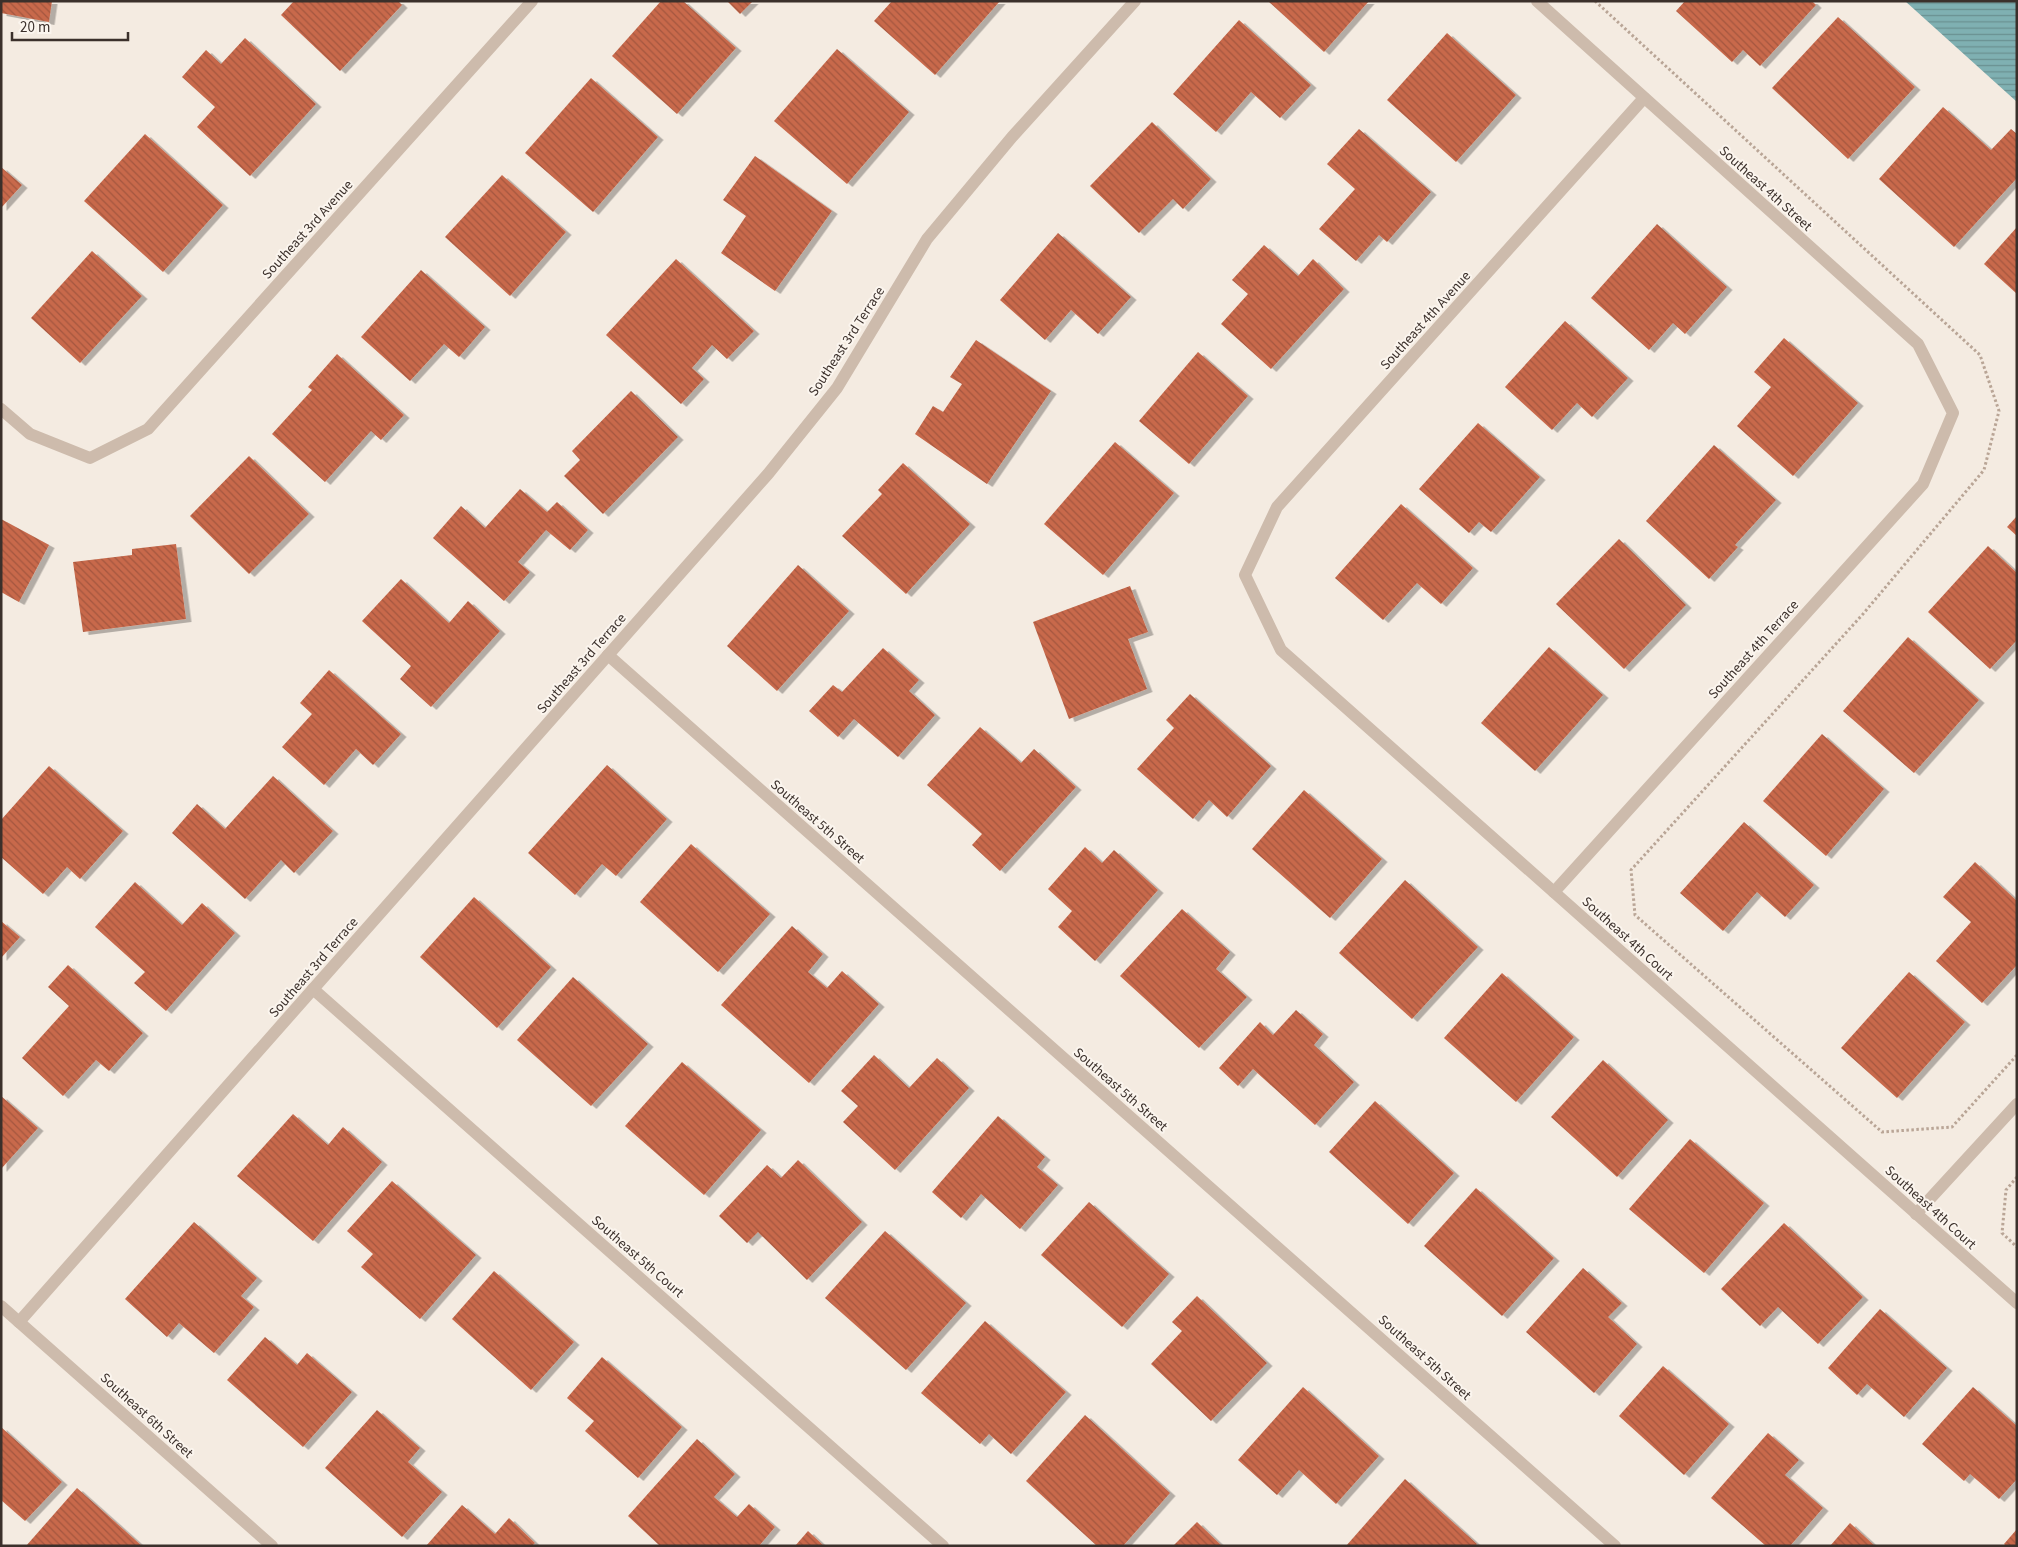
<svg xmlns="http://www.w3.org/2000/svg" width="2018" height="1547" viewBox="0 0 2018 1547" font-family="'Source Sans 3',sans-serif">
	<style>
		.water { fill: url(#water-rules) }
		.building { fill: url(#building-back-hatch); filter: url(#shadow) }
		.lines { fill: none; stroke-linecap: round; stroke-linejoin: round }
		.path { stroke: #b9a596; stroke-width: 3; stroke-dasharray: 2.5 2.5; stroke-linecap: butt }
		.minor { stroke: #cdbbac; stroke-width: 12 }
		.labels { text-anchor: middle; stroke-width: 4; stroke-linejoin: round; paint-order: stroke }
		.street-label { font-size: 14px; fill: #3b302b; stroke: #fbf5ee }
	</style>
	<defs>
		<pattern id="water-rules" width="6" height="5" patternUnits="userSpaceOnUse" patternTransform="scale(1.25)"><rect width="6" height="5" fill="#7fb0b2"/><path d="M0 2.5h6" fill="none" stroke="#699091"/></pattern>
		<pattern id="building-back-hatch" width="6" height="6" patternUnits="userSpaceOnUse" patternTransform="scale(1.25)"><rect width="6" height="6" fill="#c8694b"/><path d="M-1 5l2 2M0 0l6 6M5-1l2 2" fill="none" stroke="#a4573f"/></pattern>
		<filter id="shadow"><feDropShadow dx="5.5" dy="3" stdDeviation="0" flood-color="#0004"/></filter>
	</defs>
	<rect width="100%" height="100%" fill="#f4ebe1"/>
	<polygon class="water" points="1905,1 2017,1 2017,102"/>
	<g class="building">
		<polygon points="1,1 52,1 49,22 1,13"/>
		<polygon points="294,1 398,1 402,5 340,71 281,15"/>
		<polygon points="661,1 683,1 736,48 677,114 612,56"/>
		<polygon points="727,1 753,1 740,14"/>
		<polygon points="892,1 1000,1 935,75 874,21"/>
		<polygon points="1268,1 1369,1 1324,52"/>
		<polygon points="1685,1 1812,1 1816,5 1760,66 1743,50 1732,62 1676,11"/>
		<polygon points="1838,17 1915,87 1848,159 1772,88"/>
		<polygon points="1239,20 1311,85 1280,118 1251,92 1216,132 1173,94"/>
		<polygon points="1447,33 1516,95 1456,162 1387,100"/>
		<polygon points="245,38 316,104 250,176 197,127 215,107 182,77 206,50 221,64"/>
		<polygon points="837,49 909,112 847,184 774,121"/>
		<polygon points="591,78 658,137 593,212 525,153"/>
		<polygon points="1943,107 1991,150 2011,129 2017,134 2017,178 1954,247 1879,179"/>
		<polygon points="1152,122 1211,179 1183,209 1173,199 1139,233 1090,186"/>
		<polygon points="1359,129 1431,192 1387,242 1379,235 1356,261 1319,229 1355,189 1327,164"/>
		<polygon points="145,134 223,205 163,272 84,201"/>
		<polygon points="755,156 832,211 775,291 721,253 746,216 723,200"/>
		<polygon points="1,167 22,185 1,208"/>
		<polygon points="502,175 566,232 510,296 445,237"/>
		<polygon points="1657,224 1727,287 1685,334 1673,323 1649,350 1591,298"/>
		<polygon points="2017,227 2017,294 1984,264"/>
		<polygon points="1058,233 1131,297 1098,334 1071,310 1045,340 1000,300"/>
		<polygon points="1264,245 1298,276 1313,259 1344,289 1271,369 1221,324 1248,294 1232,280"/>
		<polygon points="92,251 142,296 80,363 31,318"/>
		<polygon points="676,259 754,331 727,359 712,345 692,368 704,379 681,404 606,335"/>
		<polygon points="421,270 485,327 459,357 444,344 410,381 361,337"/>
		<polygon points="1565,321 1628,378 1592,417 1577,403 1552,430 1505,387"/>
		<polygon points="1784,338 1858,403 1793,476 1737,426 1771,387 1754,372"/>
		<polygon points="976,340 1051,391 987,484 915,434 933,406 943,412 962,384 950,377"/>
		<polygon points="1198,352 1248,396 1189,464 1139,421"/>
		<polygon points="337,354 404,415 381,440 371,431 325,482 272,434 312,390 308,387"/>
		<polygon points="631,391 678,437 603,514 564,476 580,460 572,451"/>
		<polygon points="1478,423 1540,477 1491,532 1479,522 1469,533 1419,489"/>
		<polygon points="1115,442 1174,493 1103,575 1044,524"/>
		<polygon points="1714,445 1776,500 1735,545 1738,547 1709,579 1646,521"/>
		<polygon points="249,456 309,514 249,574 190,516"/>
		<polygon points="903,463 970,524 906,594 842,536 882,494 878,490"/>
		<polygon points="520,489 547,512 557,502 588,530 570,550 546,530 518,562 530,572 504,601 433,538 461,506 485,528"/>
		<polygon points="1401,504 1473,568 1441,604 1417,583 1383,620 1335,578"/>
		<polygon points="2017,516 2017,536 2007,527"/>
		<polygon points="1,519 49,545 19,602 1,592"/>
		<polygon points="1619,539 1686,605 1624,669 1556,604"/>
		<polygon points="176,544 186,619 83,632 73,562 132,555 132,549"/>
		<polygon points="1988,546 2017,573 2017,640 1990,669 1928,612"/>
		<polygon points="798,565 849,611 777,691 727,646"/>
		<polygon points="401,579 449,623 468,601 500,631 431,707 400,679 411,666 362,621"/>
		<polygon points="1130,586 1148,632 1128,639 1147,689 1069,719 1033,622"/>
		<polygon points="1908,637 1979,700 1914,773 1843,711"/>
		<polygon points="1549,647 1603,695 1535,771 1481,723"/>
		<polygon points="883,648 919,680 909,691 935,715 898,757 854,719 838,737 809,711 833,685 842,692"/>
		<polygon points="329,670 401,734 373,765 356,749 324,785 282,747 312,714 300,703"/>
		<polygon points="1190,694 1271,766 1227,817 1209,800 1193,819 1137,769 1174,728 1166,720"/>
		<polygon points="980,727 1021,763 1034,749 1076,787 1000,871 972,845 982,834 927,785"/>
		<polygon points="1822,734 1884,789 1826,856 1763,801"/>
		<polygon points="607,765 667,819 616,876 602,864 575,895 528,853"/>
		<polygon points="49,766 123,831 80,879 67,867 43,894 1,857 1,820"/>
		<polygon points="273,776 333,831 294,873 281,860 245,899 172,833 197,804 225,829"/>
		<polygon points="1304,790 1382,859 1330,918 1252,849"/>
		<polygon points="1744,822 1814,885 1785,917 1757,892 1723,931 1680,893"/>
		<polygon points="691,844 770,914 718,972 640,902"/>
		<polygon points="1085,847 1102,863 1114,850 1158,890 1095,961 1058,927 1072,911 1048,889"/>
		<polygon points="1975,862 2017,901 2017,965 1982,1003 1936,961 1971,922 1943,897"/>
		<polygon points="1405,880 1478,947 1412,1019 1339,953"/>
		<polygon points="135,882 182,925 202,903 235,933 166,1011 134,983 145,972 95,927"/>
		<polygon points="474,897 551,967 497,1028 420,957"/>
		<polygon points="1182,909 1230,952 1216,969 1247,997 1199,1048 1120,976"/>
		<polygon points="1,921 20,937 1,958"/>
		<polygon points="792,926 823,954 808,972 827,988 842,971 879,1004 809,1083 721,1005"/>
		<polygon points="68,965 143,1033 109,1071 96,1060 63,1096 22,1058 69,1006 48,987"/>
		<polygon points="1909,972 1965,1022 1897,1098 1841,1048"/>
		<polygon points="1502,973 1574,1037 1516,1102 1444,1038"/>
		<polygon points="573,977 648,1044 591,1106 517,1040"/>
		<polygon points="1296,1010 1323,1034 1314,1045 1354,1082 1315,1125 1253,1069 1238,1086 1219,1068 1260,1022 1273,1035"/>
		<polygon points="874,1055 909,1088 937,1058 969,1088 895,1170 843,1122 858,1106 841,1091"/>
		<polygon points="1603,1060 1668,1120 1617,1177 1551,1117"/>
		<polygon points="682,1062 761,1130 704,1195 625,1126"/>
		<polygon points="1,1096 38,1128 1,1169"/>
		<polygon points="1375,1101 1454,1173 1408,1224 1329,1152"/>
		<polygon points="293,1114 328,1145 343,1127 382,1162 313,1241 237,1176"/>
		<polygon points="998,1116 1045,1157 1037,1167 1058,1185 1020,1229 981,1194 961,1218 932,1192"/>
		<polygon points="1690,1139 1764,1203 1704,1273 1629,1209"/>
		<polygon points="798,1160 862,1222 807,1280 758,1232 747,1243 719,1216 767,1165 781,1178"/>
		<polygon points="392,1181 476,1255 420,1319 361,1267 373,1254 347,1231"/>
		<polygon points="1476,1188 1554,1258 1502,1316 1424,1246"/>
		<polygon points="1089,1202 1169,1274 1122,1327 1041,1255"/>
		<polygon points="194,1222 257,1278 241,1296 254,1307 214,1353 179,1323 167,1337 125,1299"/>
		<polygon points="1784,1223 1863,1297 1818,1344 1778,1307 1760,1326 1721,1289"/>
		<polygon points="885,1231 966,1303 906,1370 825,1298"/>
		<polygon points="1583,1268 1622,1303 1608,1317 1637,1344 1594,1393 1526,1332"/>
		<polygon points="494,1271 574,1342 531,1390 452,1319"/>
		<polygon points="1197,1296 1267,1363 1211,1421 1151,1364 1182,1331 1172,1322"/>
		<polygon points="1880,1309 1947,1368 1904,1417 1867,1384 1857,1395 1828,1368"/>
		<polygon points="985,1321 1066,1392 1011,1454 989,1434 980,1444 921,1393"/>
		<polygon points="265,1337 297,1365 307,1353 352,1392 303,1447 227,1380"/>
		<polygon points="602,1357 682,1427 638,1478 585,1431 594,1421 567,1398"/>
		<polygon points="1663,1366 1729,1424 1684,1475 1619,1416"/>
		<polygon points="1303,1387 1379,1456 1336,1504 1299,1470 1277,1495 1238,1460"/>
		<polygon points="1973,1387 2017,1426 2017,1479 1999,1499 1970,1474 1964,1481 1922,1444"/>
		<polygon points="377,1410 420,1448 408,1462 442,1492 402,1537 325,1468"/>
		<polygon points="1085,1415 1170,1493 1123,1546 1097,1546 1026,1481"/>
		<polygon points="1,1427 62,1482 25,1521 1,1500"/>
		<polygon points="1768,1433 1799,1460 1785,1475 1823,1508 1790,1546 1766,1546 1711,1498"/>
		<polygon points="697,1439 735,1474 714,1497 737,1517 749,1504 775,1527 759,1546 660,1546 628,1516"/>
		<polygon points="1405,1479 1477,1544 1475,1546 1346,1546"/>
		<polygon points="77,1488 142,1546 26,1546"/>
		<polygon points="462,1505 495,1534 509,1518 535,1543 532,1546 426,1546"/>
		<polygon points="1197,1522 1222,1546 1173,1546"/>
		<polygon points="1850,1523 1875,1546 1830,1546"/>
		<polygon points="2017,1529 2017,1546 2006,1546 2004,1544"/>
		<polygon points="808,1531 824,1546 795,1546"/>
	</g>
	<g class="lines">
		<g class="path">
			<polyline points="1595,1 1980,355 1999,411 1984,470 1863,614 1631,870 1635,915 1882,1132 1952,1127 2017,1055"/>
			<polyline points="2017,1177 2006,1190 2002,1233 2017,1247"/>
		</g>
		<g class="minor">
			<polyline points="1537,1 1918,344 1953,413 1923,484 1554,892"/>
			<polyline points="1644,98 1277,507 1245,575 1281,650 2017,1303"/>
			<polyline points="1,409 30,434 90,458 148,429 532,1"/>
			<polyline points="608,655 1615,1546"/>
			<polyline points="313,989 943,1546"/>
			<polyline points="1916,1214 2017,1104"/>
			<polyline points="1,1306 272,1546"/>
			<polyline points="19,1322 768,474 837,388 927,239 1012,137 1135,1"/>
		</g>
	</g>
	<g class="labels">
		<g class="street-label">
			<text transform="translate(1766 188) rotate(42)" y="5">Southeast 4th Street</text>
			<text transform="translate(307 229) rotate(-48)" y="5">Southeast 3rd Avenue</text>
			<text transform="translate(1425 320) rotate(-48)" y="5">Southeast 4th Avenue</text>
			<text transform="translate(846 341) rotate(-57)" y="5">Southeast 3rd Terrace</text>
			<text transform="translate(1753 649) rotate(-48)" y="5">Southeast 4th Terrace</text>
			<text transform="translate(581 663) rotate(-49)" y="5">Southeast 3rd Terrace</text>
			<text transform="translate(818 821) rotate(41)" y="5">Southeast 5th Street</text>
			<text transform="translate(1628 938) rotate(42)" y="5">Southeast 4th Court</text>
			<text transform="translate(313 967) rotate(-49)" y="5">Southeast 3rd Terrace</text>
			<text transform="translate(1121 1089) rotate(41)" y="5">Southeast 5th Street</text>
			<text transform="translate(1931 1207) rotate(42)" y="5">Southeast 4th Court</text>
			<text transform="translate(638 1256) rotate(41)" y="5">Southeast 5th Court</text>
			<text transform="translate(1425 1357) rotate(42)" y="5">Southeast 5th Street</text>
			<text transform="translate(147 1415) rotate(42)" y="5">Southeast 6th Street</text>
		</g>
	</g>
	<rect width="2018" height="1547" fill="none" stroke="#3b302b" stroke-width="5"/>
	<path d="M12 32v8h116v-8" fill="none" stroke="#3b302b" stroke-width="2.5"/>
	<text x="20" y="32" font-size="15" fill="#3b302b" stroke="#fbf5ee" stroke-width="4" paint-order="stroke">20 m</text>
</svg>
